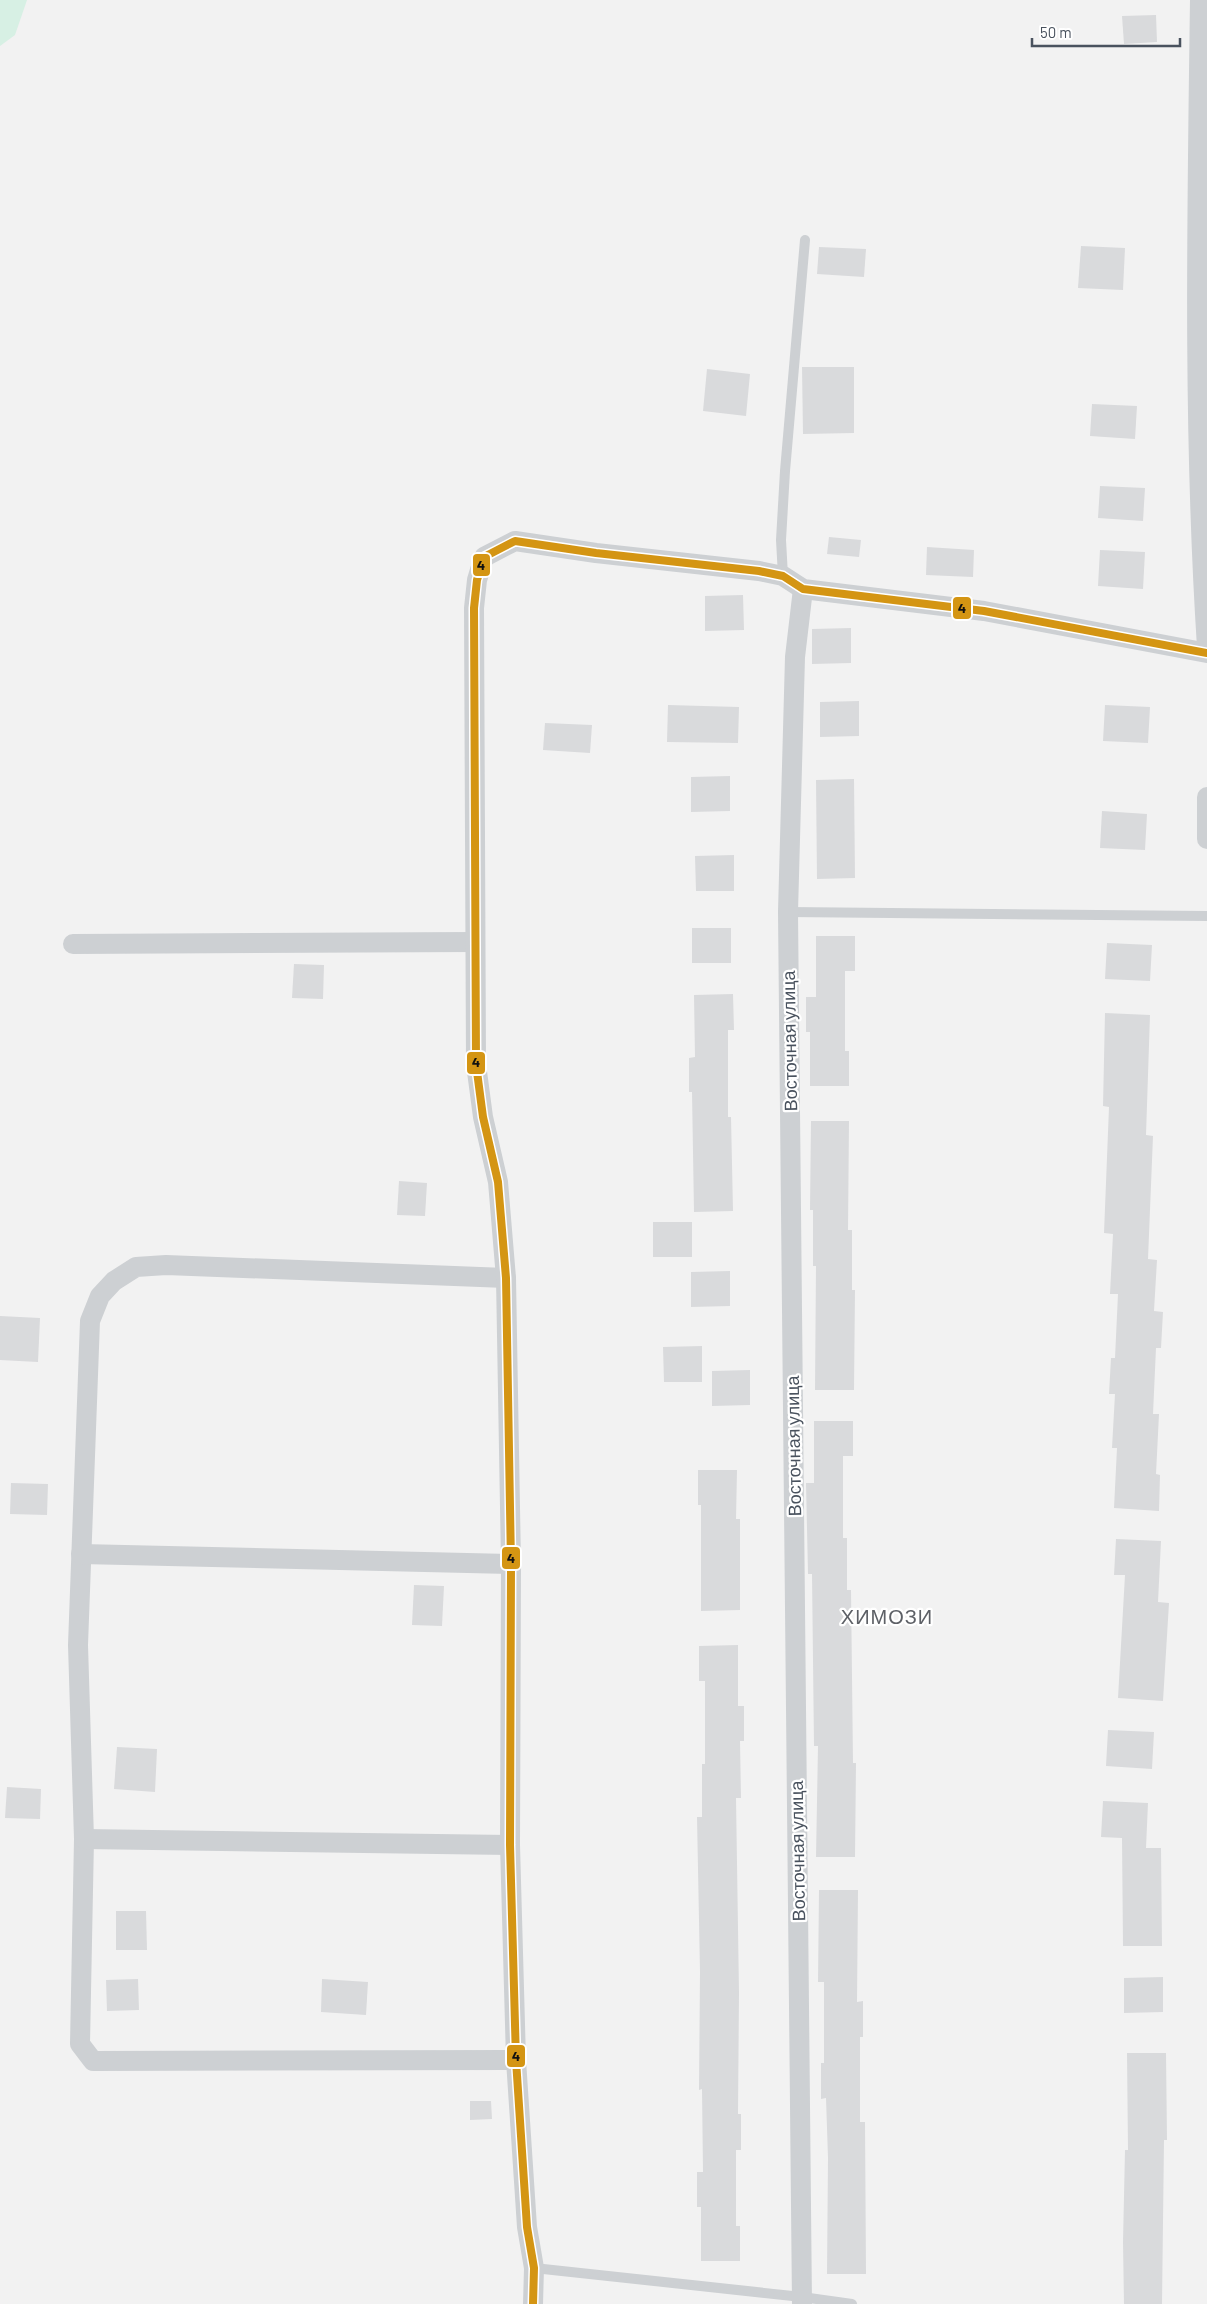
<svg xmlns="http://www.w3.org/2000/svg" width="1207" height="2304" viewBox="0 0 1207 2304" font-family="Barlow,sans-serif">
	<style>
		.green { fill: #d7f0e4 }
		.building { fill: #d9dadc }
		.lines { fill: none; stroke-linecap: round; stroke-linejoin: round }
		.lane { stroke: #cdd0d3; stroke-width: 10 }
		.street { stroke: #cdd0d3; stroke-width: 20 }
		.bus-1-casing { stroke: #fff; stroke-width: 11 }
		.bus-1 { stroke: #d49513; stroke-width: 8 }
		.labels { text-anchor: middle; stroke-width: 4.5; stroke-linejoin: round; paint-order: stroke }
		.street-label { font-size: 18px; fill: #49525e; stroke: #fff }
		.quarter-label { font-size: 20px; letter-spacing: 1px; fill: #5d6066; stroke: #fff }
		.line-badge { stroke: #fff; stroke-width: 2 }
		.pale-badge-label { font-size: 14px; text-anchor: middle; font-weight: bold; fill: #111 }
	</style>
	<rect width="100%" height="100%" fill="#f2f2f2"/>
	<polygon class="green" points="0,0 27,0 15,35 0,46"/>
	<g class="building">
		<polygon points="1156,15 1157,42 1124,44 1122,16"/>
		<polygon points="1081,246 1125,248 1123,290 1078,288"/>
		<polygon points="819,247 866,249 864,277 817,274"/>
		<polygon points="802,367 854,367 854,433 803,434"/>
		<polygon points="707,369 750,374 746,416 703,411"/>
		<polygon points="1092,404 1137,406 1135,439 1090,436"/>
		<polygon points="1100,486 1145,488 1143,521 1098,518"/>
		<polygon points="829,537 861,540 859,557 827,554"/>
		<polygon points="927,547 974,550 973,577 926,575"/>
		<polygon points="1100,550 1145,552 1143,589 1098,586"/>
		<polygon points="743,595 744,630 705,631 705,596"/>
		<polygon points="851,628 851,663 812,664 812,629"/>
		<polygon points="859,701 859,736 820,737 820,702"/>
		<polygon points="668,705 739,707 738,743 667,742"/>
		<polygon points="1105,705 1150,707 1148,743 1103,741"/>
		<polygon points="545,723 592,725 590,753 543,750"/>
		<polygon points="730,776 730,811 691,812 691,777"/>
		<polygon points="854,779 855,878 817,879 816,780"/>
		<polygon points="1102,811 1147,814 1145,850 1100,848"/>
		<polygon points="734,855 734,891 696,891 695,856"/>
		<rect x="692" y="928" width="39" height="35"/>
		<polygon points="816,936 855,936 855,971 845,971 845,1051 849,1051 849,1086 810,1086 810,1032 806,1032 806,997 816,997"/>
		<polygon points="1107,943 1152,945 1150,981 1105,979"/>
		<polygon points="294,964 324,965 323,999 292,998"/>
		<polygon points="733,994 734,1030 728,1030 728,1117 731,1117 733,1211 694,1212 692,1092 689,1092 689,1058 695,1057 694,995"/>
		<polygon points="1105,1013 1150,1015 1146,1135 1153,1136 1148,1259 1157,1260 1154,1311 1163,1312 1161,1348 1156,1348 1153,1414 1159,1414 1156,1474 1160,1475 1159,1511 1114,1508 1117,1448 1112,1448 1115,1394 1109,1394 1111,1358 1115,1358 1118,1294 1110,1294 1113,1234 1104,1233 1109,1107 1103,1106"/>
		<polygon points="811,1121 849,1121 848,1230 852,1230 852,1290 855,1290 854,1390 815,1390 816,1266 813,1266 813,1210 810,1210"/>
		<polygon points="399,1181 427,1183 425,1216 397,1215"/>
		<rect x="653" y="1222" width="39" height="35"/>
		<polygon points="730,1271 730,1306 691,1307 691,1272"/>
		<polygon points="0,1316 40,1318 38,1362 0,1360"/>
		<polygon points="702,1346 702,1382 664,1382 663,1347"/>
		<polygon points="750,1370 750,1405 712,1406 712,1371"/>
		<polygon points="814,1421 853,1421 853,1456 843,1456 843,1538 847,1538 847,1590 851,1590 853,1763 856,1763 855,1857 816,1857 818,1746 814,1746 812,1574 808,1574 806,1483 814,1483"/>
		<polygon points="698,1470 737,1470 736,1519 740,1519 740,1610 701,1611 701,1505 698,1505"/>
		<polygon points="11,1483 48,1484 47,1515 10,1514"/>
		<polygon points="1116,1539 1161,1541 1158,1602 1169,1603 1163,1701 1118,1698 1125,1575 1114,1575"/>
		<polygon points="414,1585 444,1586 442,1626 412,1625"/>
		<polygon points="738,1645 738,1706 744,1706 744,1741 740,1741 741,1798 736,1798 739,1993 738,2114 741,2114 741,2150 736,2150 736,2226 740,2226 740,2261 701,2261 701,2207 697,2207 697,2172 703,2172 702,2089 699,2090 700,1972 697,1817 702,1817 702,1764 705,1764 705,1681 699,1681 699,1646"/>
		<polygon points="1108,1730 1154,1732 1152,1769 1106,1766"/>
		<polygon points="117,1747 157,1749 155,1792 114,1789"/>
		<polygon points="7,1787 41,1789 40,1819 5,1818"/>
		<polygon points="1103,1801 1148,1803 1146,1848 1161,1848 1162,1946 1123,1946 1122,1838 1101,1837"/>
		<polygon points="819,1890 858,1890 857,2002 863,2001 863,2037 860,2037 860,2122 865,2122 866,2274 827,2274 828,2158 826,2098 821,2099 821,2063 824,2063 824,1982 818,1982"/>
		<polygon points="116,1911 146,1911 147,1950 116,1950"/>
		<polygon points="1163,1977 1163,2012 1124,2013 1124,1978"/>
		<polygon points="138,1979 139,2010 107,2011 106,1980"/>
		<polygon points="322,1979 368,1982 366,2015 321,2012"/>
		<polygon points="1127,2053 1166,2053 1167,2140 1164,2140 1162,2304 1124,2304 1123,2242 1125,2150 1128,2150"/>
		<polygon points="470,2101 491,2101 492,2119 470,2120"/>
	</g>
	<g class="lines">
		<g class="lane">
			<polyline points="783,576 781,540 785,471 805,240"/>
			<polyline points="788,912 1207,916"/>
			<polyline points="534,2268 802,2297 852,2304"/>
		</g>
		<g class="street">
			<path d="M1200,0c-3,216 -7,432 7,647"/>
			<polyline points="1207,797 1207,839"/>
			<polyline points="73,944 474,942"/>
			<polyline points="506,1278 166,1265 136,1267 114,1281 100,1296 90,1321 78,1645 84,1839 80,2044 93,2061 516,2060"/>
			<polyline points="81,1554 511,1564"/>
			<polyline points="84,1839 510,1845"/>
			<polyline points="533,2304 534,2268 527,2227 516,2060 510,1845 511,1564 506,1278 498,1182 483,1117 476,1064 474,608 477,580 484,557 515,541 596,553 759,571 783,576 803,589 984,611 1207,653"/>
			<polyline points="802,2304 788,912 795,657 803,589"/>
		</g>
		<defs>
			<polyline id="bus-1" points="533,2304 534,2268 527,2227 516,2060 510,1845 511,1564 506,1278 498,1182 483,1117 476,1064 474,608 477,580 484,557 515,541 596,553 759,571 783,576 803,589 984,611 1207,653"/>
		</defs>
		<use href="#bus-1" class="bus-1-casing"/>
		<use href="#bus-1" class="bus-1"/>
	</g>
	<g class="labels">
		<g class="street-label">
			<text transform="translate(790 1041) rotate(-91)" y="6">Восточная улица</text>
			<text transform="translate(794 1446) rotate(-91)" y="6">Восточная улица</text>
			<text transform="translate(798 1851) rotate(-91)" y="6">Восточная улица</text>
		</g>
		<g class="quarter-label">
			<text x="887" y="1624">ХИМОЗИ</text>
		</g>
	</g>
	<g class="line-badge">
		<rect x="472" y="553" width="19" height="24" rx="5" fill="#d49513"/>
		<rect x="952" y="596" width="20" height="24" rx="5" fill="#d49513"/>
		<rect x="466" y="1051" width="20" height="24" rx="5" fill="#d49513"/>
		<rect x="501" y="1546" width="20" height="24" rx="5" fill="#d49513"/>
		<rect x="506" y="2044" width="20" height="24" rx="5" fill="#d49513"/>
	</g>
	<g class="pale-badge-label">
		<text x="481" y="570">4</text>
		<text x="962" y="613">4</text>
		<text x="476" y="1067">4</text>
		<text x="511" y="1563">4</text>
		<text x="516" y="2061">4</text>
	</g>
	<path d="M1032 38v8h148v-8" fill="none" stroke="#49525e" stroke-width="2.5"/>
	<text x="1040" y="38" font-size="15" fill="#49525e" stroke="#ffffff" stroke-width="4" paint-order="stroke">50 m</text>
</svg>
